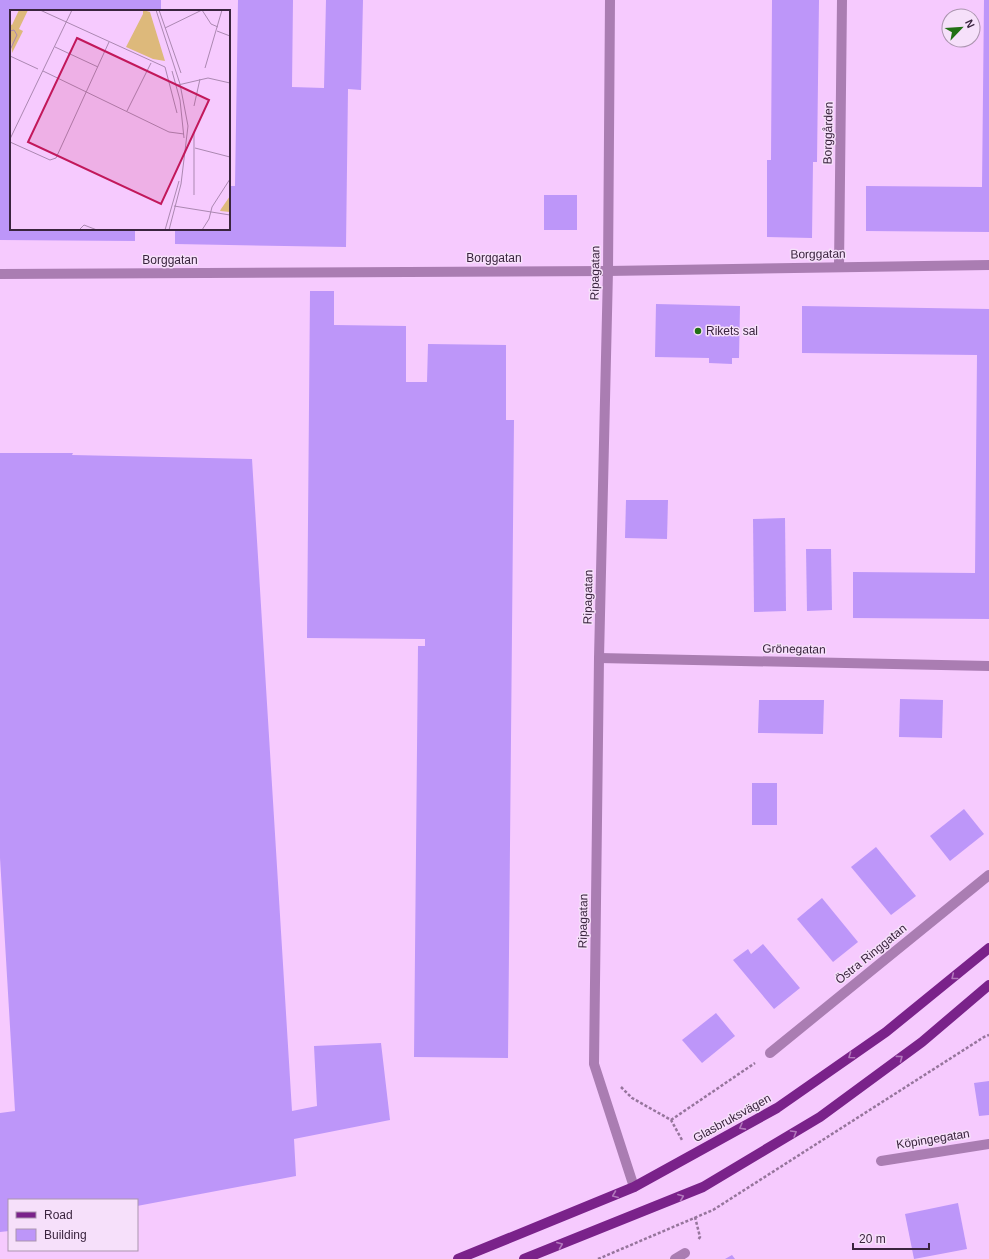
<svg xmlns="http://www.w3.org/2000/svg" width="989" height="1259" viewBox="0 0 989 1259" font-family="Helvetica,sans-serif">
	<style>
		.building { fill: #bd96f9 }
		.lines { fill: none; stroke-linecap: round; stroke-linejoin: round }
		.path { stroke: #96759c; stroke-width: 2.5; stroke-dasharray: 3 2; stroke-linecap: butt }
		.minor { stroke: #aa7db2; stroke-width: 10 }
		.major { stroke: #7a228a; stroke-width: 10 }
		.oneway { stroke: #b278bc }
		.poi-dot { fill: #227015; stroke: #f6e0fa; stroke-width: 1.5 }
		.labels { text-anchor: middle; stroke-width: 3; stroke-linejoin: round; paint-order: stroke }
		.street-label { font-size: 12px; fill: #3a243e; stroke: #f6e0fa }
		.poi-label { font-size: 12px; fill: #3a243e; stroke: #f6e0fa; text-anchor: start }
		.inset-road { fill: none; stroke: #ab88b1; stroke-width: 1 }
		.view { fill: #c2185b; fill-opacity: 0.15; stroke: #c2185b; stroke-width: 2 }
		.inset-edge { fill: none; stroke: #3a243e; stroke-width: 2 }
	</style>
	<rect width="100%" height="100%" fill="#f6cafe"/>
	<g class="building">
		<polygon points="0,0 161,0 161,11 11,11 11,229 135,229 135,241 0,240"/>
		<polygon points="238,0 293,0 292,87 324,88 326,0 363,0 361,90 348,89 346,247 175,244 175,229 229,229 229,186 235,186"/>
		<polygon points="772,0 819,0 817,162 813,162 812,238 767,237 767,160 771,160"/>
		<polygon points="984,0 989,0 989,232 866,231 866,186 982,187"/>
		<rect x="544" y="195" width="33" height="35"/>
		<polygon points="310,291 334,291 334,325 406,326 406,382 427,382 428,344 506,345 506,420 514,420 508,1058 414,1057 418,646 425,646 425,639 307,638"/>
		<polygon points="656,304 740,306 739,358 732,358 732,364 709,363 709,358 655,357"/>
		<polygon points="802,306 989,309 989,619 853,618 853,572 975,573 977,355 802,353"/>
		<polygon points="0,453 73,453 72,455 252,459 292,1111 317,1106 314,1046 381,1043 390,1120 294,1139 296,1176 137,1206 137,1200 9,1200 9,1231 0,1232 0,1113 15,1111 0,858"/>
		<polygon points="626,500 668,500 667,539 625,538"/>
		<polygon points="785,518 786,611 754,612 753,519"/>
		<polygon points="806,549 831,549 832,610 807,611"/>
		<polygon points="900,699 943,700 942,738 899,737"/>
		<polygon points="759,700 824,700 823,734 758,733"/>
		<rect x="752" y="783" width="25" height="42"/>
		<polygon points="964,809 984,834 950,861 930,836"/>
		<polygon points="876,847 916,896 891,915 851,867"/>
		<polygon points="822,898 858,942 833,962 797,919"/>
		<polygon points="763,944 800,988 774,1009 733,960 748,949 751,954"/>
		<polygon points="716,1013 735,1036 702,1063 682,1040"/>
		<polygon points="989,1081 989,1115 979,1116 974,1083"/>
		<polygon points="958,1203 967,1249 914,1259 905,1214"/>
		<polygon points="732,1255 735,1259 725,1259"/>
	</g>
	<g class="lines">
		<g class="path">
			<polyline points="621,1087 632,1098 671,1120 682,1140"/>
			<polyline points="671,1120 755,1063"/>
			<polyline points="695,1217 700,1237 698,1240"/>
			<polyline points="598,1259 713,1210 984,1037 989,1035"/>
		</g>
		<g class="minor">
			<polyline points="610,0 608,271 599,658 594,1064 634,1187"/>
			<polyline points="839,267 842,0"/>
			<polyline points="0,274 608,271 989,265"/>
			<polyline points="599,658 989,666"/>
			<polyline points="770,1053 989,875"/>
			<polyline points="881,1161 989,1144"/>
			<polyline points="675,1259 685,1253"/>
		</g>
		<g class="major">
			<polyline points="458,1259 634,1187 777,1108 886,1032 989,948"/>
			<polyline points="524,1259 703,1187 820,1117 922,1042 989,985"/>
		</g>
	</g>
	<defs><path id="oneway-chevron" d="M-2-3.5L2.5 0L-2 3.5" fill="none" stroke-width="1.6" stroke-linecap="round" stroke-linejoin="round"/></defs>
	<g class="oneway">
		<use href="#oneway-chevron" transform="translate(954 977) rotate(141)"/>
		<use href="#oneway-chevron" transform="translate(851 1056) rotate(145)"/>
		<use href="#oneway-chevron" transform="translate(900 1058) rotate(-37)"/>
		<use href="#oneway-chevron" transform="translate(742 1127) rotate(151)"/>
		<use href="#oneway-chevron" transform="translate(794 1133) rotate(-31)"/>
		<use href="#oneway-chevron" transform="translate(615 1195) rotate(158)"/>
		<use href="#oneway-chevron" transform="translate(681 1197) rotate(-22)"/>
		<use href="#oneway-chevron" transform="translate(560 1245) rotate(-22)"/>
	</g>
	<circle class="poi-dot" cx="698" cy="331" r="4"/>
	<g class="labels">
		<g class="street-label">
			<text transform="translate(828 133) rotate(-89)" y="4">Borggården</text>
			<text transform="translate(818 254) rotate(-1)" y="4">Borggatan</text>
			<text x="494" y="262">Borggatan</text>
			<text x="170" y="264">Borggatan</text>
			<text transform="translate(595 273) rotate(-89)" y="4">Ripagatan</text>
			<text transform="translate(588 597) rotate(-89)" y="4">Ripagatan</text>
			<text transform="translate(794 649) rotate(1)" y="4">Grönegatan</text>
			<text transform="translate(583 921) rotate(-89)" y="4">Ripagatan</text>
			<text transform="translate(871 954) rotate(-39)" y="4">Östra Ringgatan</text>
			<text transform="translate(732 1118) rotate(-29)" y="4">Glasbruksvägen</text>
			<text transform="translate(933 1139) rotate(-9)" y="4">Köpingegatan</text>
		</g>
		<g class="poi-label">
			<text x="706" y="335">Rikets sal</text>
		</g>
	</g>
	<g transform="translate(10 10)">
		<rect width="220" height="220" fill="#f6cafe"/>
		<path d="M9,0h9l-9,19 4,2 -11,22 -2,-29 2,1zM133,0l7,2 15,49 -12,-2 -27,-12 17,-33zM220,186v16l-10,-1 1,-2z" fill="#ddb97b"/>
		<path class="inset-road" d="M30,0l125,57 12,46M146,0l24,74 8,42 -7,58 -12,46M149,0l22,63M192,0l9,14 7,3M155,18l37,-18M0,21l4,-1 3,5 -7,15M207,21l13,5M45,37l43,20M0,46l28,13M195,58l17,-58M33,61l126,61 15,2M162,61l8,29 4,38M168,75l30,-7 22,5M184,96l6,-27M117,101l24,-48M0,129l62,-129M0,132l40,18 6,-2 53,-116M185,138l35,9M184,185v-63M164,196l56,9M69,220l5,-5 13,5M155,220l14,-49M192,220l7,-11 3,-12 18,-28"/>
		<path class="view" d="M67,28l132,62 -48,104 -133,-62z"/>
		<rect width="220" height="220" class="inset-edge"/>
	</g>
	<rect x="8" y="1199" width="130" height="52" fill="#f6e0fa" stroke="#ab95af"/>
	<rect x="16" y="1212" width="20" height="6" fill="#7a228a" stroke="#ab95af"/>
	<text x="44" y="1219" font-size="12" fill="#3a243e">Road</text>
	<rect x="16" y="1229" width="20" height="12" fill="#bd96f9" stroke="#ab95af"/>
	<text x="44" y="1239" font-size="12" fill="#3a243e">Building</text>
	<g transform="translate(961 28) rotate(65)"><circle r="19" fill="#f6e0fa" stroke="#ab95af"/>
	<path d="M0-3L7 15L0 10L-7 15Z" fill="#227015"/>
	<text y="-6" font-size="11" font-weight="bold" text-anchor="middle" fill="#3a243e">N</text>
	</g>
	<path d="M853 1243v6h76v-6" fill="none" stroke="#3a243e" stroke-width="2"/>
	<text x="859" y="1243" font-size="12" fill="#3a243e" stroke="#f6e0fa" stroke-width="3" paint-order="stroke">20 m</text>
</svg>
